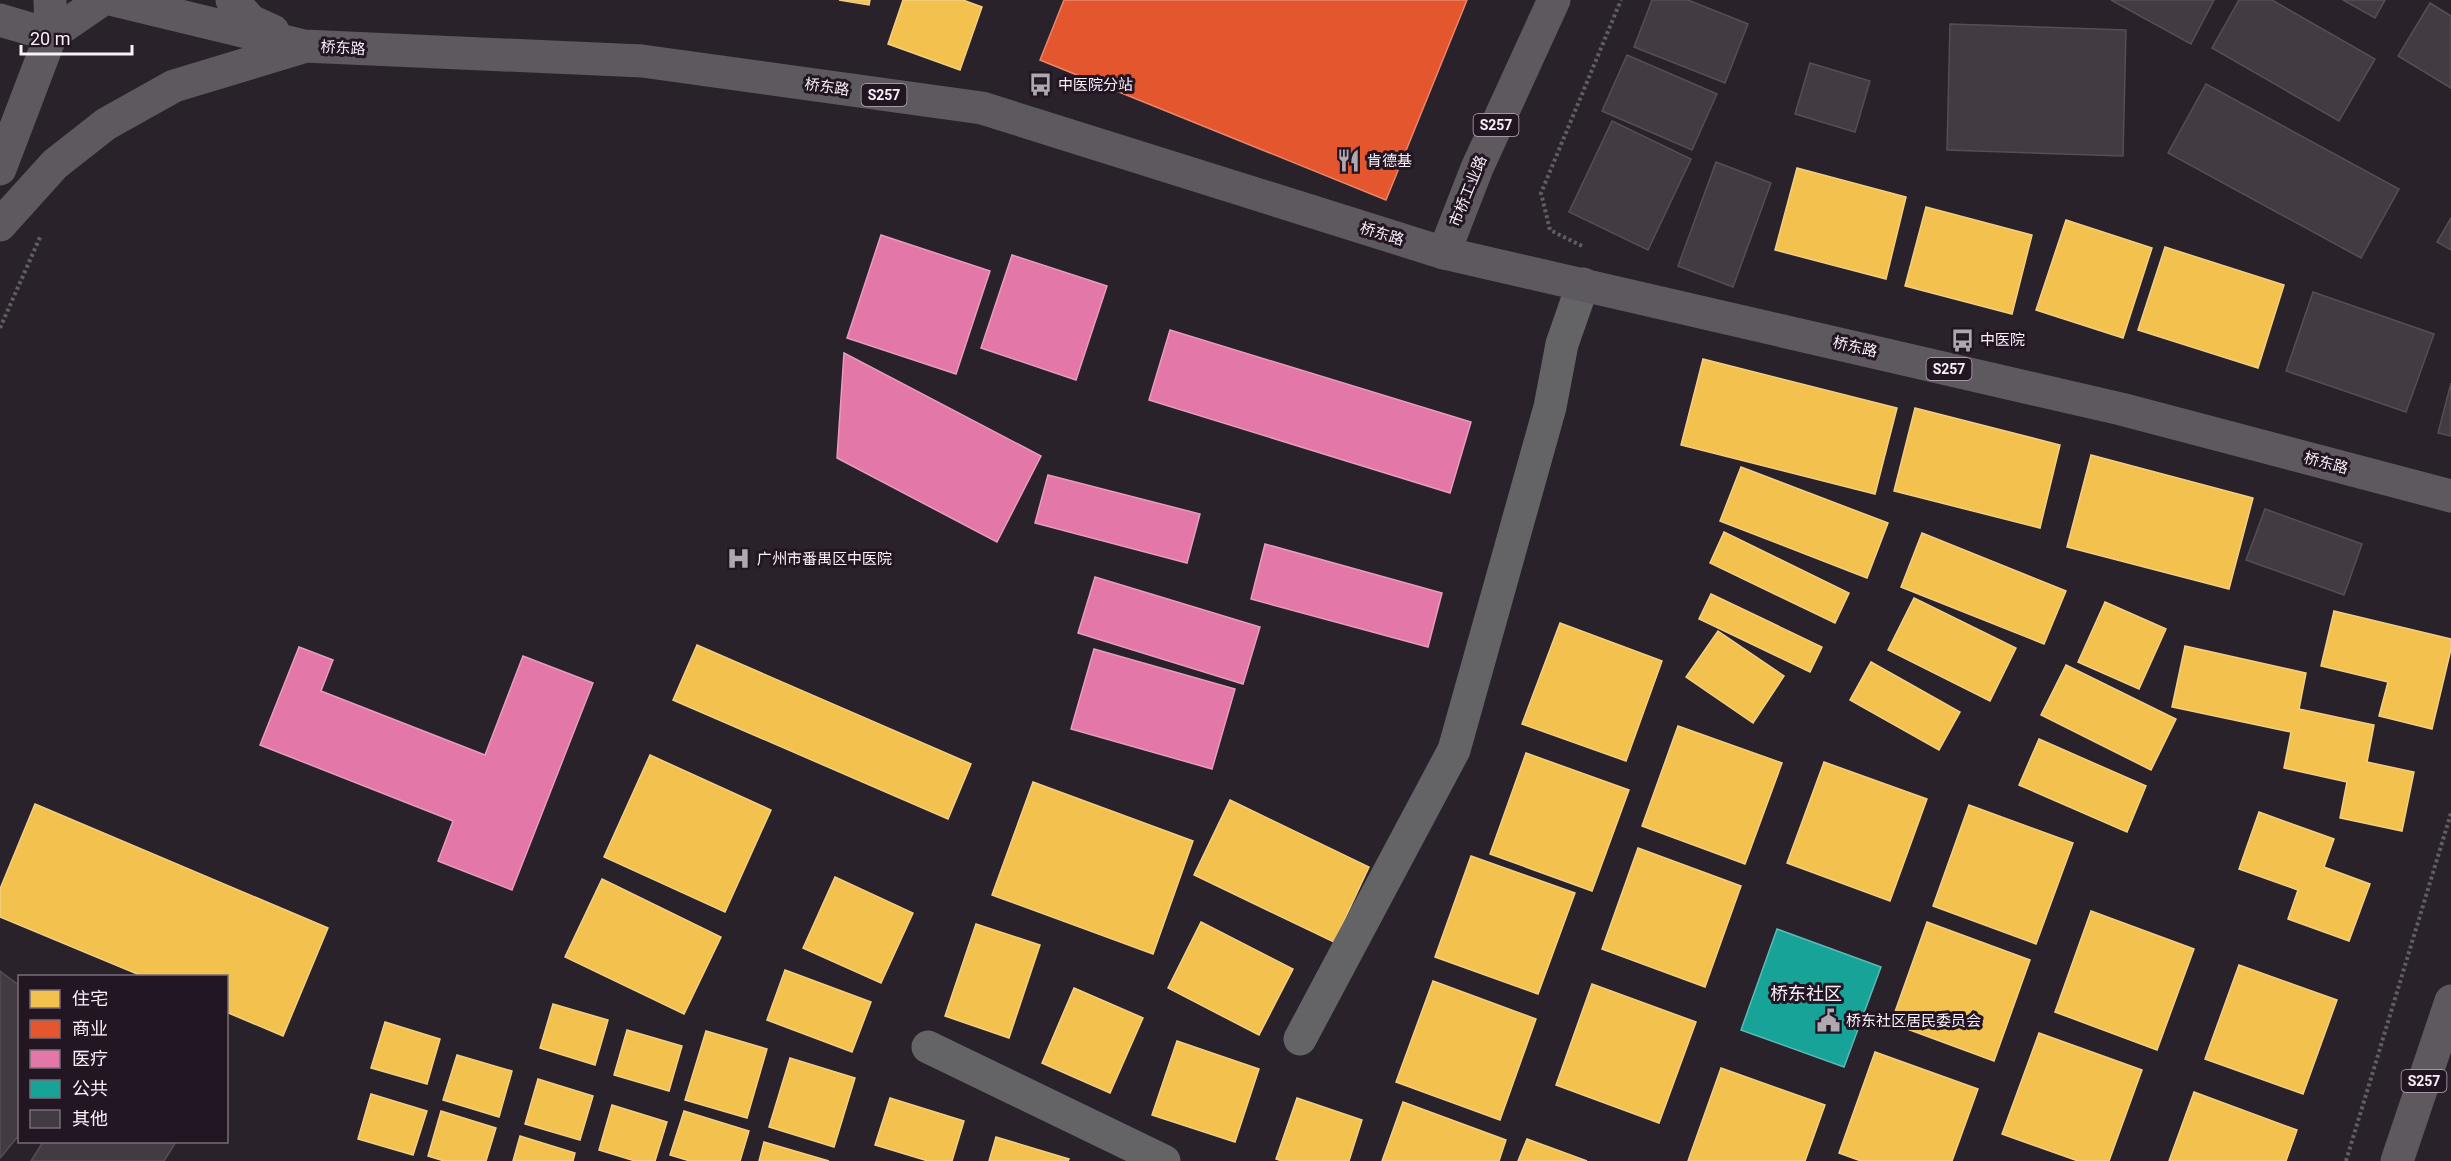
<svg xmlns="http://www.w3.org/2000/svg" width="2451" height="1161" viewBox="0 0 2451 1161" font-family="Roboto,'Noto Sans SC',sans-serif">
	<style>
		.homes { fill: #f2c14e; stroke: #f4cf82; stroke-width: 1.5 }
		.shops { fill: #e4572e; stroke: #ea856b; stroke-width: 1.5 }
		.health { fill: #e377a8; stroke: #ea9bc1; stroke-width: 1.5 }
		.public { fill: #17a398; stroke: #5bbab5; stroke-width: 1.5 }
		.building { fill: #423b41; stroke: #554e54; stroke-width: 1.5 }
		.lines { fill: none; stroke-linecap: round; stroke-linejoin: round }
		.path { stroke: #605e62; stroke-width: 4; stroke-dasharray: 3 3; stroke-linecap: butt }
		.minor { stroke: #646366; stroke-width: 33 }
		.major { stroke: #5d595f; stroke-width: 33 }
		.labels { text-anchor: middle; stroke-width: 6; stroke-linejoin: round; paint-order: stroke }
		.shield { fill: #221623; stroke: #b8afba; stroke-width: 1.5 }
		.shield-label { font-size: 14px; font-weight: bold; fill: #f9f0fa }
		.street-label { font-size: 15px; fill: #f9f0fa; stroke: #221623 }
		.poi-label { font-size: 15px; fill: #f9f0fa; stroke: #221623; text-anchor: start }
		.quarter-label { font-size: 18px; fill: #f9f0fa; stroke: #221623 }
	</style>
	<rect width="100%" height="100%" fill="#29222a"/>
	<g class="homes">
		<polygon points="839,0 870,0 869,5"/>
		<polygon points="903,0 963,0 982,7 960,70 888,44"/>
		<polygon points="1797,168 1906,197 1886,279 1775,250"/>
		<polygon points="1926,207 2032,235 2012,314 1905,286"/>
		<polygon points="2066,220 2152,248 2123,338 2036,310"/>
		<polygon points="2165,247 2284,285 2258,368 2138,330"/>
		<polygon points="1703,359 1897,408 1875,494 1681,445"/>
		<polygon points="1915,408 2060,445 2040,528 1894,491"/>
		<polygon points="2091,455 2253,498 2229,589 2067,547"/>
		<polygon points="1741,467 1888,523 1867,578 1720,521"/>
		<polygon points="1724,532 1849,593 1835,623 1710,563"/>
		<polygon points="1922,533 2066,591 2044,644 1901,587"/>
		<polygon points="1711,594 1822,647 1810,672 1699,619"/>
		<polygon points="1914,598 2016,648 1990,701 1888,650"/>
		<polygon points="2105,602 2166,629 2139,689 2078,662"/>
		<polygon points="2334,611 2451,639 2451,649 2432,729 2379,716 2388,682 2321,666"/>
		<polygon points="1560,623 1662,661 1626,761 1522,724"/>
		<polygon points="1718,631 1784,676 1753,723 1686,677"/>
		<polygon points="697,645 971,764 948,819 673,700"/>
		<polygon points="2185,646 2306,673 2299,709 2374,725 2367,762 2414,772 2402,831 2340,818 2347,782 2284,768 2291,732 2172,707"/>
		<polygon points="1871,662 1960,712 1939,750 1850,700"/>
		<polygon points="2066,665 2176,719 2151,770 2041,715"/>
		<polygon points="1678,726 1782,763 1745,864 1642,826"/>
		<polygon points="2039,739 2146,786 2127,832 2019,785"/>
		<polygon points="1526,753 1629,790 1592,891 1490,854"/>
		<polygon points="650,755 771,810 725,912 604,857"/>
		<polygon points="1824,762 1927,799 1890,901 1787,863"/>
		<polygon points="1033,782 1193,841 1153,954 992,895"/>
		<polygon points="1230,800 1369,867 1334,942 1194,875"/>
		<polygon points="35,804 328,928 283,1036 226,1012 226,976 142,976 0,917 0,889"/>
		<polygon points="1969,805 2073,843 2036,944 1933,906"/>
		<polygon points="2259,812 2334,839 2324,867 2370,884 2349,941 2288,919 2298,890 2239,869"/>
		<polygon points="1638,848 1741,886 1705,987 1602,949"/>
		<polygon points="1471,856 1575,893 1538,994 1435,957"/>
		<polygon points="835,877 913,913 881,983 803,948"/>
		<polygon points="602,879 721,937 684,1014 565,957"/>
		<polygon points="2091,911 2194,949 2157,1050 2055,1012"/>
		<polygon points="1201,922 1293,969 1259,1035 1168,988"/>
		<polygon points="1927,922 2030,960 1994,1061 1891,1023"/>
		<polygon points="976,924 1040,945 1009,1038 945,1016"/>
		<polygon points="2239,965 2337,1000 2303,1094 2205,1059"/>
		<polygon points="785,970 871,1002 852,1052 767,1020"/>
		<polygon points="1433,981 1536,1019 1500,1120 1396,1082"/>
		<polygon points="1592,984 1696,1022 1659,1123 1556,1085"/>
		<polygon points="1074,988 1143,1018 1110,1093 1042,1063"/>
		<polygon points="553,1004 608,1020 595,1065 540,1048"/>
		<polygon points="385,1022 440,1039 427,1084 371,1068"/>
		<polygon points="627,1030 682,1046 669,1091 614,1075"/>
		<polygon points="706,1031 767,1049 747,1118 685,1100"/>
		<polygon points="2039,1033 2142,1070 2109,1161 2078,1161 2002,1134"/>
		<polygon points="1177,1041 1259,1069 1235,1142 1152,1115"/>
		<polygon points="1875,1052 1978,1089 1952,1161 1861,1161 1839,1153"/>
		<polygon points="457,1055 512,1071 499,1117 443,1100"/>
		<polygon points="790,1058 855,1078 834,1147 769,1127"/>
		<polygon points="1721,1068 1825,1105 1805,1161 1688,1161"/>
		<polygon points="538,1079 593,1096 580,1140 525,1124"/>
		<polygon points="2194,1092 2297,1130 2286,1161 2169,1161"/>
		<polygon points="371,1094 427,1111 413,1155 358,1139"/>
		<polygon points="890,1098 964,1121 952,1161 928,1161 875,1145"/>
		<polygon points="1297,1098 1362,1120 1349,1161 1282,1161 1276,1159"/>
		<polygon points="1403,1102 1506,1140 1499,1161 1382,1161"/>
		<polygon points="612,1105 667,1122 655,1161 635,1161 599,1150"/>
		<polygon points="441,1111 496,1128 486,1161 444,1161 428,1156"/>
		<polygon points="684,1111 749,1131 740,1161 690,1161 670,1155"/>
		<polygon points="520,1136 575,1153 573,1161 513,1161"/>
		<polygon points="996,1137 1069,1159 1068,1161 989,1161"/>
		<polygon points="1527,1139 1587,1161 1518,1161"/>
		<polygon points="764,1142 829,1161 759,1161"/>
	</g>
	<polygon class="shops" points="1064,0 1467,0 1386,200 1040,60"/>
	<g class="health">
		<polygon points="881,235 990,271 956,374 847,338"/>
		<polygon points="1012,255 1107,286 1076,380 981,348"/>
		<polygon points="1170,330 1471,422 1450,493 1149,400"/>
		<polygon points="844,353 1041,456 997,542 837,458"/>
		<polygon points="1048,475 1200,514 1187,563 1035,523"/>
		<polygon points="1265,544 1442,593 1428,647 1251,599"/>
		<polygon points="1095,577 1260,627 1243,684 1078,633"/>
		<polygon points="299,647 333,660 321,691 485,755 523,656 593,683 512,890 438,861 453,821 260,745"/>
		<polygon points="1094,649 1235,689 1212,769 1071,729"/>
	</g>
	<polygon class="public" points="1777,929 1881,967 1844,1067 1741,1030"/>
	<g class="building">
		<polygon points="1652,0 1688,0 1748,24 1725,83 1634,47"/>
		<polygon points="2111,0 2214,0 2191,44"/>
		<polygon points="2239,0 2272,0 2375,59 2339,121 2212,48"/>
		<polygon points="2343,0 2385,0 2375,18"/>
		<polygon points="2430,3 2451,16 2451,88 2398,56"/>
		<polygon points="1950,24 2126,30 2123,156 1947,150"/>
		<polygon points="1627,55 1717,94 1692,150 1602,111"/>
		<polygon points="1810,63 1870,81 1855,132 1795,114"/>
		<polygon points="2206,84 2399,189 2361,258 2168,153"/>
		<polygon points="1612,121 1691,159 1648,250 1569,212"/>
		<polygon points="1716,162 1771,183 1733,287 1678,266"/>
		<polygon points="2451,218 2451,250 2437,242"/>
		<polygon points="2313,292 2434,334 2406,412 2286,371"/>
		<polygon points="2451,383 2451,436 2438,433"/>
		<polygon points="2265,509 2362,544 2344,595 2246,560"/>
		<polygon points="0,971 20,986 20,1134 0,1158"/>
		<polygon points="43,1142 176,1142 164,1161 31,1161"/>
	</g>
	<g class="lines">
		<g class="path">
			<polyline points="1582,246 1550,230 1541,193 1621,0"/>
			<polyline points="0,328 41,235"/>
			<polyline points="2346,1161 2451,813"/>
		</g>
		<g class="minor">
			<polyline points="1300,1039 1454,750 1550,407 1562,344 1583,284"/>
			<polyline points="928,1047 1164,1161"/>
		</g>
		<g class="major">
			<polyline points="114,0 304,46 642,61 982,108 1444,253 2121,409 2451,496"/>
			<polyline points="232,0 251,21 273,31"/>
			<polyline points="0,20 51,35"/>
			<polyline points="51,35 102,0"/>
			<polyline points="0,169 51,35 50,0"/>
			<polyline points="0,225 55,164 106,124 174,86 303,47"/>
			<polyline points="1444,253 1477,168 1554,0"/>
			<polyline points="2397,1161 2451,1001"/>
		</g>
	</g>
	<defs>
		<symbol id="bus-bare" viewBox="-9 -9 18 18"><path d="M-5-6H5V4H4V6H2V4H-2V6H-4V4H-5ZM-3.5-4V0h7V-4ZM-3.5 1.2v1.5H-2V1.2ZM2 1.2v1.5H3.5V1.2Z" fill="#b0a8b1" stroke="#221623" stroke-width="2.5" paint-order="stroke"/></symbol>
		<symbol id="restaurant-bare" viewBox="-9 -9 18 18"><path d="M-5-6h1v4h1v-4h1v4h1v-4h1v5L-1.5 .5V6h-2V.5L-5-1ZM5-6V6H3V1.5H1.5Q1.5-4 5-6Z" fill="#b0a8b1" stroke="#221623" stroke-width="2.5" paint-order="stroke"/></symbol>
		<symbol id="hospital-bare" viewBox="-9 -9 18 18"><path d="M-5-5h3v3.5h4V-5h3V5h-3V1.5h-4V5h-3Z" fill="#b0a8b1" stroke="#221623" stroke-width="2.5" paint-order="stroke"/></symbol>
		<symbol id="civic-bare" viewBox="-9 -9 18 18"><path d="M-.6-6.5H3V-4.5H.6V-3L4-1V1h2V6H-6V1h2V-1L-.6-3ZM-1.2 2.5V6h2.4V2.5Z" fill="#b0a8b1" stroke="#221623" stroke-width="2.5" paint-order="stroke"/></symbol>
	</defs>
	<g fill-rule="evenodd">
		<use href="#bus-bare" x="1024" y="68" width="33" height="33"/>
		<use href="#restaurant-bare" x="1332" y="144" width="33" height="33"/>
		<use href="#bus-bare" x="1946" y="324" width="33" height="33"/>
		<use href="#hospital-bare" x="722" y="542" width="33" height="33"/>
		<use href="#civic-bare" x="1812" y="1004" width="33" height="33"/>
	</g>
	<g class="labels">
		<g class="shield">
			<rect x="861.5" y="84" width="45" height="22" rx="4.5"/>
			<rect x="1473.5" y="114" width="45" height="22" rx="4.5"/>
			<rect x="1926.5" y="358" width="45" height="22" rx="4.5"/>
			<rect x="2401.5" y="1070" width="45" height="22" rx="4.5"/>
		</g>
		<g class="shield-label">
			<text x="884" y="100">S257</text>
			<text x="1496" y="130">S257</text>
			<text x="1949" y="374">S257</text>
			<text x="2424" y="1086">S257</text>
		</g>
		<g class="street-label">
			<text transform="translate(343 48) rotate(3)" y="5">桥东路</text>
			<text transform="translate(827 87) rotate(8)" y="5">桥东路</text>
			<text transform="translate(1468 191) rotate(-68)" y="5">市桥工业路</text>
			<text transform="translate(1382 234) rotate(17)" y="5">桥东路</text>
			<text transform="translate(1855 347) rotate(13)" y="5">桥东路</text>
			<text transform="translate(2326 463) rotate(15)" y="5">桥东路</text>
		</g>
		<g class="poi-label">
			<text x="1058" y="90">中医院分站</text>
			<text x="1367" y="166">肯德基</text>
			<text x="1980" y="345">中医院</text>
			<text x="757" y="564">广州市番禺区中医院</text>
			<text x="1846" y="1026">桥东社区居民委员会</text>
		</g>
		<g class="quarter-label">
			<text x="1806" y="1000">桥东社区</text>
		</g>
	</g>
	<rect x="18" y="975" width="210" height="168" fill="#221623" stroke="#786d79" stroke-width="1.5"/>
	<rect x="30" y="990" width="30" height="18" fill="#f2c14e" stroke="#786d79" stroke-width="1.5"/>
	<text x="72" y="1005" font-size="18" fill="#f9f0fa">住宅</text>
	<rect x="30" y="1020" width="30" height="18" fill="#e4572e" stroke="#786d79" stroke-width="1.5"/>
	<text x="72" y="1035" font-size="18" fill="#f9f0fa">商业</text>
	<rect x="30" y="1050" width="30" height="18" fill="#e377a8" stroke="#786d79" stroke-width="1.5"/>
	<text x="72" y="1065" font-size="18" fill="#f9f0fa">医疗</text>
	<rect x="30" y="1080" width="30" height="18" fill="#17a398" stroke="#786d79" stroke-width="1.5"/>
	<text x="72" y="1095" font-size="18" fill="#f9f0fa">公共</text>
	<rect x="30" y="1110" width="30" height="18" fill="#423b41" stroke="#786d79" stroke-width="1.5"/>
	<text x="72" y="1125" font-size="18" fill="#f9f0fa">其他</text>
	<path d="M21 45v9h111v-9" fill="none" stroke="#f9f0fa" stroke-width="3"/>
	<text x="30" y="45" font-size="18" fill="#f9f0fa" stroke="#221623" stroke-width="4.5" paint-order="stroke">20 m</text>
</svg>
